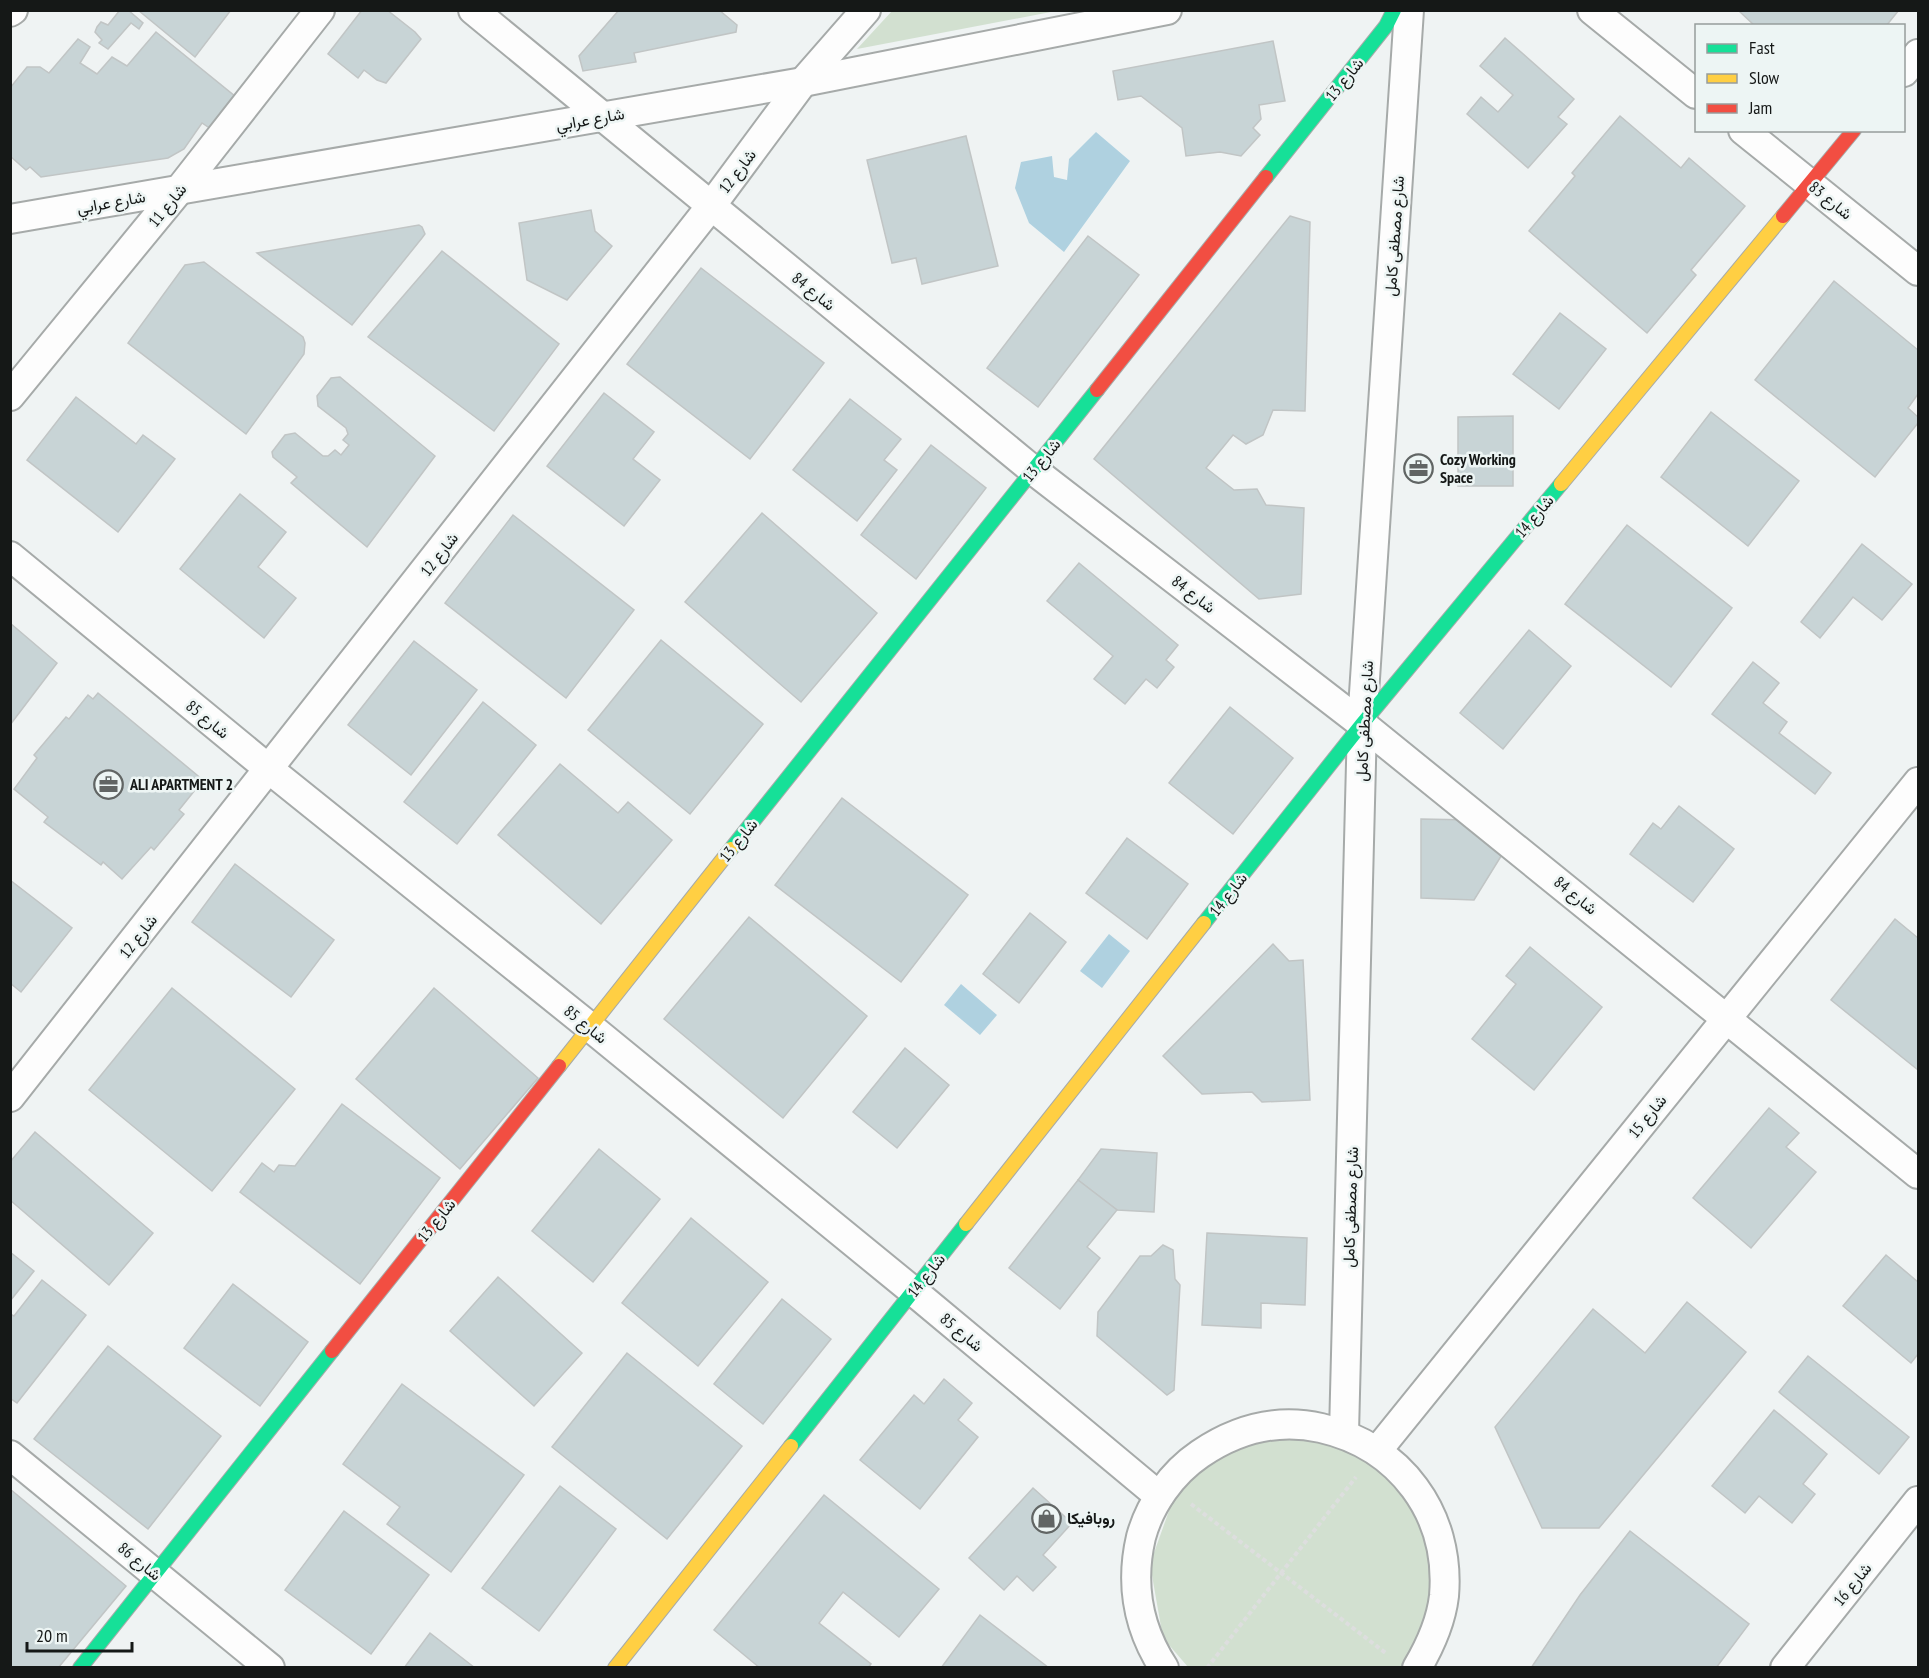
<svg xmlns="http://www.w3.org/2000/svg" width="1929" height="1678" viewBox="0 0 1929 1678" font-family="'PT Sans Narrow',Vazirmatn,sans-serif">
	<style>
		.green { fill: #d2e0d0 }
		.water { fill: #afd1e0 }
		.building { fill: #c8d4d6; stroke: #c1c5c5; stroke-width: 1.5 }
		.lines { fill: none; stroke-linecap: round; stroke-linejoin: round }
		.street-casing { stroke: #a6aaa9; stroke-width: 32 }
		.fast-casing { stroke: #a6aaa9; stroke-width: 16 }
		.slow-casing { stroke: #a6aaa9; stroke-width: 16 }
		.jam-casing { stroke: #a6aaa9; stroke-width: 16 }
		.path { stroke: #dddede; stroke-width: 4; stroke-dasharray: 4.5 3; stroke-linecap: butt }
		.street { stroke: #fdfdfd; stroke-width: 28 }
		.fast { stroke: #16e098; stroke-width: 14 }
		.slow { stroke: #ffcf43; stroke-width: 14 }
		.jam { stroke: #f24e42; stroke-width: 14 }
		.labels { text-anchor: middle; stroke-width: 5; stroke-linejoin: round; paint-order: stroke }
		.street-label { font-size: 16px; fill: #151817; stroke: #edf5f4 }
		.poi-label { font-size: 16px; font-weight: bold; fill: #151817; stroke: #edf5f4; text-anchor: start }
	</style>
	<rect width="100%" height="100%" fill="#eff3f3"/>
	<g class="green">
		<polygon points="892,11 892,10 1056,11 857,49"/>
		<polygon points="1305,1432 1376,1457 1424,1514 1438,1588 1412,1658 1402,1667 1188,1667 1163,1638 1150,1564 1175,1494 1231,1445"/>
	</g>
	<g class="water">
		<polygon points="1096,132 1130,161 1064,252 1029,223 1015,188 1021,162 1052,156 1054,177 1067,180 1069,159"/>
		<polygon points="1109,934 1130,951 1102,988 1080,971"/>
		<polygon points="961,984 997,1015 980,1035 944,1005"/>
	</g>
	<g class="building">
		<polygon points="120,10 128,10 143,23 139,29 131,23 108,49 99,43 102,40 95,32 97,27 101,22 108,25"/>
		<polygon points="138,10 231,10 195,57"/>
		<polygon points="362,10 387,10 415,32 421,39 386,83 377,80 364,70 358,78 328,54"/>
		<polygon points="619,10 719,10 737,25 736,32 634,53 636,62 583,71 579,56"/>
		<polygon points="1738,10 1899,10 1886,26 1755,26"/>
		<polygon points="156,32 236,97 214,131 202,123 184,149 168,158 41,177 30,167 26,170 10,156 10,88 27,67 40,67 49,73 78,39 90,47 80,63 97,74 112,57 127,66"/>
		<polygon points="1505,38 1574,99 1558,117 1567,124 1528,168 1467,114 1481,97 1498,112 1513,95 1480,66"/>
		<polygon points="1273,41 1285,101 1259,105 1261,119 1253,128 1260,135 1241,156 1220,152 1186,156 1182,128 1141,96 1118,100 1113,71"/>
		<polygon points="1620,116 1681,168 1689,158 1745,206 1691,270 1696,275 1647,333 1529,231 1575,176 1572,173"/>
		<polygon points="966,136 998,266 922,284 916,258 892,263 867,160"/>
		<polygon points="591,210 595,231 612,246 567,300 527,280 519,223"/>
		<polygon points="1290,216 1310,222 1305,411 1273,410 1263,435 1246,444 1233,435 1206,468 1234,490 1257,489 1266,505 1304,508 1301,594 1259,599 1094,459"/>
		<polygon points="419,225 422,227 425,234 422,238 352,325 257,253"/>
		<polygon points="1088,236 1139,275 1038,407 987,368"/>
		<polygon points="442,251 559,344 494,431 368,337"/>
		<polygon points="204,262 303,337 305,343 304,354 246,434 128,343 185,265"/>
		<polygon points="701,268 824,363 750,459 627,364"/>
		<polygon points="1834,281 1918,350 1918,394 1908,408 1918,417 1918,423 1875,477 1755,380"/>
		<polygon points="1560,313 1606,349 1559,409 1513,374"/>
		<polygon points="340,377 435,456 367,547 291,483 297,477 273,457 272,452 285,435 295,433 323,456 328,456 335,450 341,455 349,445 343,440 348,434 346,428 318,406 317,396 331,378"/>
		<polygon points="604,393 654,432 633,459 660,480 624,526 547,466"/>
		<polygon points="76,397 136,444 143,435 175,459 118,532 27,460"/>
		<polygon points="850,399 901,439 884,460 897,470 857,521 793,470"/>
		<polygon points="1711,412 1799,481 1748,546 1661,477"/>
		<polygon points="1513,416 1513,486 1458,486 1458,417"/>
		<polygon points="931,445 986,488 916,579 861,535"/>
		<polygon points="240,494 286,532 258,567 296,598 264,638 180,569"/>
		<polygon points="762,513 877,613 801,702 685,602"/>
		<polygon points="513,515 634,610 566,698 445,603"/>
		<polygon points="1627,525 1732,608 1671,687 1565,604"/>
		<polygon points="1862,544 1912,584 1882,620 1853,597 1820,638 1801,622"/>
		<polygon points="1079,563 1178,645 1166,660 1174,667 1157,688 1146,679 1125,704 1094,679 1113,656 1047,601"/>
		<polygon points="10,623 57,663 10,725"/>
		<polygon points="1529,630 1571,666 1503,749 1460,713"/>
		<polygon points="661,640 763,724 690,814 588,730"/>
		<polygon points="414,641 477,690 411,775 348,725"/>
		<polygon points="1753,662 1779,683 1763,703 1787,722 1779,733 1831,773 1815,794 1712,714"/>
		<polygon points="98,693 203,780 179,810 184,814 154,850 151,847 122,879 103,862 101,865 44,822 48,817 14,789 37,758 34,755 66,717 69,719 88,695 93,699"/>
		<polygon points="483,702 536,745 457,844 404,802"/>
		<polygon points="1230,707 1293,758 1233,834 1169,783"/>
		<polygon points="560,764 618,813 628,802 672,840 601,924 498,835"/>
		<polygon points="842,798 968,895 901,982 775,885"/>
		<polygon points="1679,806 1734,849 1693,902 1630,854 1653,823 1661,829"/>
		<polygon points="1421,819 1472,820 1503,853 1474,900 1421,898"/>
		<polygon points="1127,838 1188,884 1147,939 1086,893"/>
		<polygon points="235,864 334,940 291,997 192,922"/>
		<polygon points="10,880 72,928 21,992 10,983"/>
		<polygon points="1030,913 1066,942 1019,1003 983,974"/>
		<polygon points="749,917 867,1016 783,1118 664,1019"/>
		<polygon points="1895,919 1918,938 1918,1070 1831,1000"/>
		<polygon points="1273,944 1289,961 1303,960 1310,1100 1262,1102 1252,1092 1202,1094 1163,1056"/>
		<polygon points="1530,947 1602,1007 1534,1090 1472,1039 1516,984 1506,976"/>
		<polygon points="172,988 295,1089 212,1191 89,1090"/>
		<polygon points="434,988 538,1078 460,1169 356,1079"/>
		<polygon points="905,1048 949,1085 897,1148 853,1112"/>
		<polygon points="342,1104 440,1178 360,1284 240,1192 262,1163 274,1172 279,1165 295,1166"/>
		<polygon points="1769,1108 1799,1133 1786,1147 1816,1172 1751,1248 1693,1198"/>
		<polygon points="35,1132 153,1233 109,1285 10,1200 10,1162"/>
		<polygon points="599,1149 660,1199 593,1282 532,1231"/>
		<polygon points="1101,1149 1157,1153 1154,1212 1117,1210 1078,1180"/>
		<polygon points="1078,1180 1117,1210 1087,1247 1100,1258 1060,1309 1009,1268"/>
		<polygon points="691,1218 768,1282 698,1366 622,1303"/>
		<polygon points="1207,1233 1307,1238 1305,1305 1261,1303 1261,1328 1202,1325"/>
		<polygon points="1163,1245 1173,1250 1175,1279 1180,1285 1174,1390 1167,1395 1097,1336 1098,1312 1140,1256 1151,1256"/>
		<polygon points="10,1252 34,1271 10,1301"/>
		<polygon points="1886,1255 1918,1282 1918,1354 1911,1363 1843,1306"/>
		<polygon points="498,1277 582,1353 534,1406 450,1331"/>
		<polygon points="42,1280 86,1315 17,1403 10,1398 10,1314 14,1316"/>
		<polygon points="233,1284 308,1342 260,1406 184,1348"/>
		<polygon points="782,1299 831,1339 763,1424 714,1384"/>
		<polygon points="1687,1302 1746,1352 1599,1528 1542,1528 1495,1427 1593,1309 1645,1353"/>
		<polygon points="108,1346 221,1436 148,1529 34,1439"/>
		<polygon points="627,1353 742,1446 667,1539 552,1447"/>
		<polygon points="1808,1356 1909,1437 1879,1474 1779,1392"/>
		<polygon points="944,1379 972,1403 958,1420 978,1437 920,1509 860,1460 914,1395 924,1404"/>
		<polygon points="402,1384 524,1475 451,1572 387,1524 400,1507 343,1464"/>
		<polygon points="1774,1410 1827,1454 1803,1484 1815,1494 1792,1523 1759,1496 1745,1513 1712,1486"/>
		<polygon points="560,1486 616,1529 539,1631 482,1588"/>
		<polygon points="1033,1488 1072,1523 1043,1555 1056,1567 1033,1591 1017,1576 1004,1590 969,1558"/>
		<polygon points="10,1489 126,1586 58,1668 10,1668"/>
		<polygon points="824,1495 939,1589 899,1637 843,1592 819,1623 871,1664 868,1668 760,1668 714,1630"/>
		<polygon points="344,1511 429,1575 371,1654 285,1590"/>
		<polygon points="1630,1531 1749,1624 1716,1668 1531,1668 1580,1595"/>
		<polygon points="980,1615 1049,1668 941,1668"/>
		<polygon points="430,1633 475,1668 404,1668"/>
	</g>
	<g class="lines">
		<defs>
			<g id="street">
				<polyline points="473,10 1033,470 1362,724 1918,1174"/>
				<polyline points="1592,10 1696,94"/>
				<polyline points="10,12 13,10"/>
				<polyline points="1904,72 1918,54"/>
				<polyline points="1743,130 1918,271"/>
				<polyline points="10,219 803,82 1167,10"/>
				<polyline points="10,396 179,190 320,10"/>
				<polyline points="10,556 270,770 590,1027 913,1291 1159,1496"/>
				<polyline points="10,1097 711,206 803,82 866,10"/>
				<polyline points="1344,1433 1362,724 1409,10"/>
				<polyline points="1377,1451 1918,782"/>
				<polyline points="10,1455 270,1668"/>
				<path d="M1164,1668c-26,-40 -34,-84 -23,-131 9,-33 31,-64 59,-83 37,-25 77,-36 121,-26 79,18 130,86 123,168 -3,26 -14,50 -27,72"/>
				<polyline points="1785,1668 1918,1501"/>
			</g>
			<g id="fast">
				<polyline points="1266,177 1386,26 1394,10"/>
				<polyline points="731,849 1097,390"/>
				<polyline points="1204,923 1362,724 1561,484"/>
				<polyline points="791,1446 966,1224"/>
				<polyline points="80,1668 332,1351"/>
			</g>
			<g id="slow">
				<polyline points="1561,484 1783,216"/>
				<polyline points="559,1066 731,849"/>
				<polyline points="966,1224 1204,923"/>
				<polyline points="615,1668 791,1446"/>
			</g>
			<g id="jam">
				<polyline points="1783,216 1854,130"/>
				<polyline points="1097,390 1266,177"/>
				<polyline points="332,1351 559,1066"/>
			</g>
		</defs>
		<use href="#street" class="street-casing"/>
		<use href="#fast" class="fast-casing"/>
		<use href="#slow" class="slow-casing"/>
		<use href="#jam" class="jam-casing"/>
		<g class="path">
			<polyline points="1191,1504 1387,1654"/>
			<polyline points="1207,1668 1356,1477"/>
		</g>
		<use href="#street" class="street"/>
		<use href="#fast" class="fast"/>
		<use href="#slow" class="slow"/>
		<use href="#jam" class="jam"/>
	</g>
	<defs>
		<symbol id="office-ring" viewBox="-11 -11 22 22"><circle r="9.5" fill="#edf5f4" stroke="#616564" stroke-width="1.5"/><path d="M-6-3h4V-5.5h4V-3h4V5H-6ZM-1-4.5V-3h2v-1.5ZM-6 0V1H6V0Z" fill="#616564"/></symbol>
		<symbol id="shop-ring" viewBox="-11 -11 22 22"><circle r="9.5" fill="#edf5f4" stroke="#616564" stroke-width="1.5"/><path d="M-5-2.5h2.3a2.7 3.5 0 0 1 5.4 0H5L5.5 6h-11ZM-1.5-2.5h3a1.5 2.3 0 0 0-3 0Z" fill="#616564"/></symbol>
	</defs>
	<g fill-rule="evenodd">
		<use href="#office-ring" x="1402" y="452" width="33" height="33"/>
		<use href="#office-ring" x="92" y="768" width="33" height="33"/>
		<use href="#shop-ring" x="1030" y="1502" width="33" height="33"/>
	</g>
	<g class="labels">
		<g class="street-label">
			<text transform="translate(1344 79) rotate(-51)" y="6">شارع 13</text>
			<text transform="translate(590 119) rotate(-10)" y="6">شارع عرابي</text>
			<text transform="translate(737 171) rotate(-53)" y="6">شارع 12</text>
			<text transform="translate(1831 200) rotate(39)" y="6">شارع 83</text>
			<text transform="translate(111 202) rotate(-10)" y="6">شارع عرابي</text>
			<text transform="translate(167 205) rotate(-51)" y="6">شارع 11</text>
			<text transform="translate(1394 236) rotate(-86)" y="6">شارع مصطفى كامل</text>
			<text transform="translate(814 291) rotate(39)" y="6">شارع 84</text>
			<text transform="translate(1041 460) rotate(-51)" y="6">شارع 13</text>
			<text transform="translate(1534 516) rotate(-50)" y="6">شارع 14</text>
			<text transform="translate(439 554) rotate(-52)" y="6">شارع 12</text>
			<text transform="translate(1194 594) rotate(38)" y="6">شارع 84</text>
			<text transform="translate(208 719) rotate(39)" y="6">شارع 85</text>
			<text transform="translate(1364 721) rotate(-87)" y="6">شارع مصطفى كامل</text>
			<text transform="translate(738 840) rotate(-51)" y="6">شارع 13</text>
			<text transform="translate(1228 894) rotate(-52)" y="6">شارع 14</text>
			<text transform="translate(1576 895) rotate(39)" y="6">شارع 84</text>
			<text transform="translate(138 936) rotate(-52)" y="6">شارع 12</text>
			<text transform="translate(586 1024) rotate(39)" y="6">شارع 85</text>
			<text transform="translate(1647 1116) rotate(-51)" y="6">شارع 15</text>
			<text transform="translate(1350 1207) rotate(-88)" y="6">شارع مصطفى كامل</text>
			<text transform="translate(436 1220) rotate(-51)" y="6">شارع 13</text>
			<text transform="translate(926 1275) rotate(-52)" y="6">شارع 14</text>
			<text transform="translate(962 1332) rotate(40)" y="6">شارع 85</text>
			<text transform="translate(140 1561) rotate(39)" y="6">شارع 86</text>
			<text transform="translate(1852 1584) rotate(-51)" y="6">شارع 16</text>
		</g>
		<g class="poi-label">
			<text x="1440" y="465">Cozy Working<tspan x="1440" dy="18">Space</tspan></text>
			<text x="130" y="790">ALI APARTMENT 2</text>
			<text x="1067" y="1524">روبافيكا</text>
		</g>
	</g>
	<rect width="1929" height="1678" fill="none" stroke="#151817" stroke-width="24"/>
	<rect x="1695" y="24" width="210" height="108" fill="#edf5f4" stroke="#979d9c" stroke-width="1.5"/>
	<rect x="1707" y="44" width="30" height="9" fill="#16e098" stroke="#979d9c" stroke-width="1.5"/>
	<text x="1749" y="54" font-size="18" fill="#151817">Fast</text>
	<rect x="1707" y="74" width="30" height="9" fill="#ffcf43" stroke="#979d9c" stroke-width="1.5"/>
	<text x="1749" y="84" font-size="18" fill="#151817">Slow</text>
	<rect x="1707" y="104" width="30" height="9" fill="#f24e42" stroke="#979d9c" stroke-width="1.5"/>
	<text x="1749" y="114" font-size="18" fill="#151817">Jam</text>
	<path d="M27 1642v9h105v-9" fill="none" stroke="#151817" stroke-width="3"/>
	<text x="36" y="1642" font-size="18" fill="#151817" stroke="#edf5f4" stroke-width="4.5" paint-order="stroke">20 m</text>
</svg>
